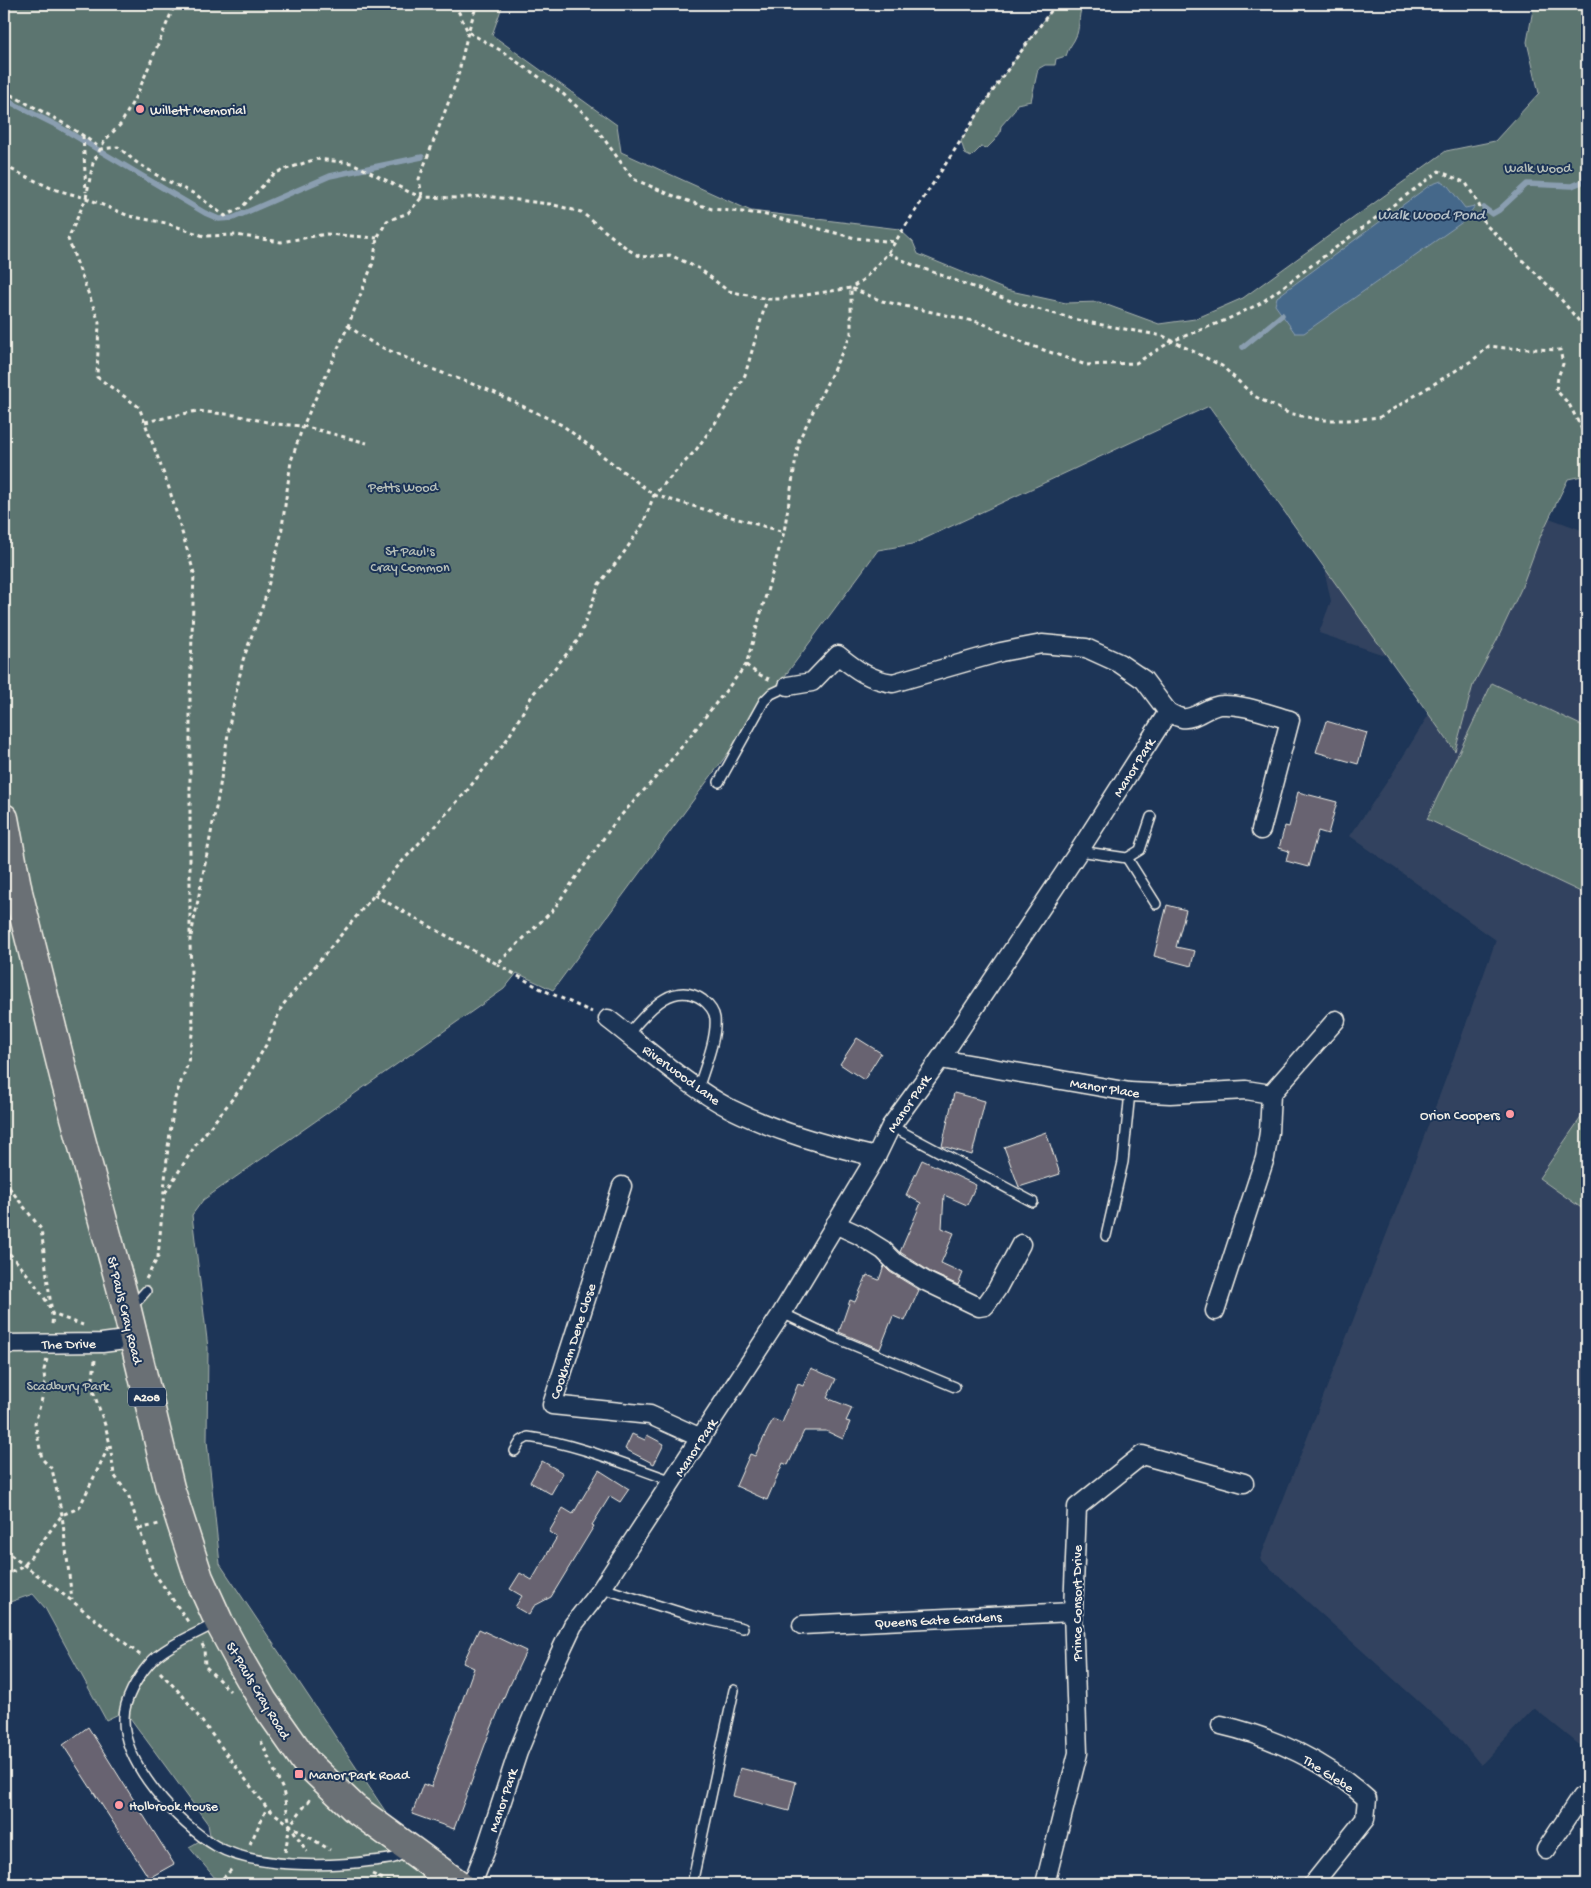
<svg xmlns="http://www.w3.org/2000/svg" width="1591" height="1888" viewBox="0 0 1591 1888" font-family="'Gochi Hand',sans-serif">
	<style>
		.built { fill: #33435f }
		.green { fill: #5b7470; stroke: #a8b2ac }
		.water { fill: #44678a; stroke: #8a9eb0 }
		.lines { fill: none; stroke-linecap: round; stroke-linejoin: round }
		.stream { stroke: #8a9eb0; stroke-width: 5.5 }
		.building { fill: #676471; stroke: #f4f1e8 }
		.service-casing { stroke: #f4f1e8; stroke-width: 12 }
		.minor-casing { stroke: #f4f1e8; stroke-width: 21 }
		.primary-casing { stroke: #f4f1e8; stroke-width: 31 }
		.path { stroke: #f4f1e8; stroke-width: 3; stroke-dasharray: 4 4; stroke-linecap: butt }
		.service { stroke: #1d3557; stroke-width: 9 }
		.minor { stroke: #1d3557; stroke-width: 18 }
		.primary { stroke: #6a7074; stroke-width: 28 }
		.poi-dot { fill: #ff9aa2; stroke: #1d3557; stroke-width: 2 }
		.labels { text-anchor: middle; stroke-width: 4; stroke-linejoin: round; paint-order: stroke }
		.shield { fill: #1d3557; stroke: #b4b9bc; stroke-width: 1 }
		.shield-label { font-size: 12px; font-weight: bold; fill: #f4f1e8 }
		.poi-label { font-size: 14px; fill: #f4f1e8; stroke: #1d3557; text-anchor: start }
		.park-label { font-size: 14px; fill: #b7bfb8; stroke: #1d3557 }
		.street-label { font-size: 14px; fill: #f4f1e8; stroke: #1d3557 }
		.water-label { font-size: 15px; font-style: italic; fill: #b6c1c7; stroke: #1d3557 }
	</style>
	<rect width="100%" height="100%" fill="#1d3557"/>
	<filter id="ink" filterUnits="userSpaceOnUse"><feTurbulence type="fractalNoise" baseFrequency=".02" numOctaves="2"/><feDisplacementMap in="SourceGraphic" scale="10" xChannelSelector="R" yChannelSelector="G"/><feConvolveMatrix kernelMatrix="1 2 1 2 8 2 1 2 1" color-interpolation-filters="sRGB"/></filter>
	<g filter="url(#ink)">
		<polygon class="built" points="1533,512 1587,532 1587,1751 1534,1708 1481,1765 1457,1736 1260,1559 1405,1187 1460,1041 1496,940 1350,836 1391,776 1431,711 1417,666 1319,633 1331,601 1326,578 1327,551"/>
		<g class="green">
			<polygon points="4,4 503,4 492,35 617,125 621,152 751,211 899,229 913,242 918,254 1006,290 1066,303 1099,302 1159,324 1195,319 1243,298 1446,151 1495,141 1539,93 1527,42 1534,4 1587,4 1587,475 1568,479 1541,535 1521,589 1497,640 1473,685 1455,751 1209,406 913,544 878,550 553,990 517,973 504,989 203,1200 192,1215 208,1348 207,1441 220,1564 434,1884 220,1884 189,1847 210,1835 208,1824 125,1711 106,1720 45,1608 33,1594 4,1604"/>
			<path d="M1056,4h28c-6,7 -4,21 -7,30 -3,9 -9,13 -11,22l-10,3 -1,6h-10l-7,4 -7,32 -14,3 -3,7 -13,15 -1,7 -6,8 -7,7 -6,-1 -10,10 -6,-3 -4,-13 39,-61z"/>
			<polygon points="1492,683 1587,728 1587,895 1427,819"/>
			<polygon points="1587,1109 1587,1212 1539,1178"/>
		</g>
		<polygon class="water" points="1441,181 1448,186 1465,208 1475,206 1464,221 1304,333 1295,333 1275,305 1277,297 1430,185"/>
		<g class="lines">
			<g class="stream">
				<polyline points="4,99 58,126 205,213 219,219 233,218 330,176 422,157"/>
				<polyline points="1484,208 1492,214 1499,210 1527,184 1572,186 1587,180"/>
				<polyline points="1243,347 1282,315"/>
			</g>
		</g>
		<g class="building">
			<polygon points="1326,721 1367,733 1358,764 1316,752"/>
			<polygon points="1298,792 1337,802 1328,834 1318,831 1308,867 1286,861 1289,851 1279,848 1285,826 1289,827"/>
			<polygon points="1167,905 1186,910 1176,947 1195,951 1191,966 1154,956"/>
			<polygon points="857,1038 881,1053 864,1080 840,1064"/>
			<polygon points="954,1093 985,1101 972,1155 942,1146"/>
			<polygon points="1046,1132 1060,1174 1019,1187 1004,1147"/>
			<polygon points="922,1160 976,1185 967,1205 944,1195 942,1228 954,1233 941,1263 963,1273 958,1285 932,1273 900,1252 921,1203 906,1195"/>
			<polygon points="884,1266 890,1272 919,1290 905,1321 893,1316 880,1349 839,1332 850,1300 855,1302 867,1275 879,1280"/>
			<polygon points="811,1368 836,1379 827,1398 852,1408 846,1421 850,1422 843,1439 826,1431 804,1431 788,1465 783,1463 767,1500 736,1486 750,1454 755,1456 773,1419 782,1423 798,1384 803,1386"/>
			<polygon points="632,1434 645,1440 647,1435 664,1444 654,1464 625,1449"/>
			<polygon points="542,1461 563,1473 551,1494 530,1482"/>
			<polygon points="599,1470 629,1489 620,1502 610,1496 592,1525 594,1526 551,1597 534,1606 529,1615 515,1607 522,1596 510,1589 520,1573 532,1580 557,1537 549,1532 563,1508 573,1514"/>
			<polygon points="479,1629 526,1651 510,1685 509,1685 489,1734 454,1829 412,1814 423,1784 431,1787 474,1668 463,1663"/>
			<polygon points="88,1727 174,1864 149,1878 63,1745"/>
			<polygon points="740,1768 796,1782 789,1811 733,1796"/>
		</g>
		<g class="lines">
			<defs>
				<g id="service">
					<polyline points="719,782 764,701 771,694 788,686"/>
					<polyline points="1079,851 1127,858 1140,850 1151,817"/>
					<polyline points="1127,858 1156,904"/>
					<path d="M628,1034c18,-20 44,-56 75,-34 6,5 11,10 12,18 2,21 -11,51 -17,71"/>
					<polyline points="891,1126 1033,1202"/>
					<polyline points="1106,1236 1123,1162 1130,1092"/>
					<polyline points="128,1301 138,1300 146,1291"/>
					<polyline points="782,1313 829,1335 955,1387"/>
					<path d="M515,1451l6,-10 7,-4c50,7 98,28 145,44"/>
					<polyline points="602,1588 692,1616 743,1628"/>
					<path d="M216,1623c-20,11 -53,24 -67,41 -12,14 -25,36 -25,54 -2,45 55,107 92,128 38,22 112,21 156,15 7,-1 15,-1 22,-3 4,-1 9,-5 13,-8"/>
					<polyline points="692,1884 734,1690"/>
				</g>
				<g id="minor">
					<path d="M1168,712c4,2 9,5 14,6 14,2 26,-13 40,-13 22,-1 46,9 68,15l-29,110"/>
					<path d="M608,1019c38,29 80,68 123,90 46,23 95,36 145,48"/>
					<polyline points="940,1059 1130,1092 1170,1094 1246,1090 1271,1094 1336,1020"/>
					<polyline points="622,1186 552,1405 650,1415 701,1438"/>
					<polyline points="835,1224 859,1235 883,1250 896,1263 927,1282 979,1307 985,1306 997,1289 1021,1244"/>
					<polyline points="1215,1311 1265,1158 1269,1132 1271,1094"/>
					<polyline points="4,1344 102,1343 133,1339"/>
					<polyline points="802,1625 1073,1612"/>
					<path d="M1221,1725c52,12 106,37 146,74l-2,20 -52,65"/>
					<polyline points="1546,1850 1581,1797 1587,1798"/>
					<path d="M472,1884l14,-35 32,-97 32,-78 23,-49 29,-37 180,-275 94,-156 15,-31 49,-67 139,-208 89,-139 -24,-32 -25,-17 -33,-15 -44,-4 -41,8 -108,31c-23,-3 -38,-14 -55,-28l-26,27 -24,4"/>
					<polyline points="1045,1884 1078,1753 1073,1612 1077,1507 1142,1455 1244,1483"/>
				</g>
				<polyline id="primary" points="4,818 18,892 66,1084 125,1302 170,1488 199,1578 219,1622 240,1661 263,1701 305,1761 354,1808 458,1884"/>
			</defs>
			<use href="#service" class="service-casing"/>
			<use href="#minor" class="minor-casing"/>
			<use href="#primary" class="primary-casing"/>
			<g class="path">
				<polyline points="455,4 468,32 500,50 562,93 588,117 633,179 679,198 712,209 762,214 855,238 896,242"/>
				<path d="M4,91c34,19 66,33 97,58l17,-2 18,15 27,17 32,15 30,22 16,-8 34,-35 41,-14 36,4 59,30 11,4 37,1 27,-2 64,8 31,8 48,38 12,7 29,-2 30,14 28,22 39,8h13l71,-11 13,-9 24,-26 112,-173 56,-76"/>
				<polyline points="83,135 86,192"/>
				<polyline points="4,166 53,189 86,198 129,216 166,223 204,236 236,235 281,242 326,234 377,238"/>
				<polyline points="422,196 419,179 457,80 468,32 477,4"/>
				<polyline points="888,253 911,264 1019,304 1081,321 1163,336 1222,366 1254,396 1288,413 1321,420 1349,420 1380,417 1473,360 1489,346 1505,348 1560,350 1563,364 1558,377 1556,390 1569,404 1587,439"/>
				<polyline points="348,326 374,344 432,369 491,391 562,425 654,495 784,532"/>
				<polyline points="145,422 197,411 235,415 276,424 303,426 367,443"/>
				<polyline points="746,665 758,674 771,680"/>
				<polyline points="374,895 497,964 553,910 615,822 668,764 746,665 784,532 799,440 851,334 851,288 882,301 982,323 1027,344 1086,365 1136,363 1172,341 1226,320 1261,303 1439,171 1466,183 1479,205 1485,224 1555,292 1587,331"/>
				<polyline points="191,936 219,792 230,721 243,660 264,602 281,535 291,461 303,426 348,326 373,263 377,238 387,221 408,213 422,197"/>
				<polyline points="497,964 541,989 592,1012"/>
				<polyline points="4,1181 41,1229 52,1314 83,1325"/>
				<polyline points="165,1193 195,1146 241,1088 266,1045 282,1006 399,865 466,792 508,738 533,694 579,639 599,584 623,554 643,524 654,495 696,450 727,406 745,375 767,299"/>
				<path d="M4,1248c13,13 44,49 48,66 1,4 0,9 0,12"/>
				<polyline points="146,1279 158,1257 168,1147 175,1098 188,1063 193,1027 190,944 190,698 194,573 169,488 139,407 97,377 99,322 68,239 86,198 93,163 105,140 121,124 139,90 175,4"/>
				<polyline points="47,1359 44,1370 45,1388 35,1423 42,1459 52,1469 62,1515 72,1600"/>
				<polyline points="95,1360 92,1388 105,1425 110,1444 114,1475 128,1494 153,1571 189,1623"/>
				<polyline points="139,1529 159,1524"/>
				<polyline points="4,1550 72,1601 140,1655"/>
				<polyline points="4,1576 24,1566 62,1515 79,1508 110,1444"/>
				<polyline points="202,1644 204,1648 205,1666 230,1691"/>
				<polyline points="160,1672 183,1696 267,1808 290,1825 330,1850"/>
				<polyline points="261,1741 283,1790 290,1825 307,1852"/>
				<polyline points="250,1844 267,1808"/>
				<polyline points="285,1852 290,1825 311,1798"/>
				<polyline points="372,1874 393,1884"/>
				<polyline points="332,1878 339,1884"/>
				<polyline points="217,1884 234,1867"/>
			</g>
			<use href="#service" class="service"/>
			<use href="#minor" class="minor"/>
			<use href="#primary" class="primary"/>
		</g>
	</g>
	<g class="poi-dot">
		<circle cx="140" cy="109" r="5"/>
		<circle cx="1510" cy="1114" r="5"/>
		<rect x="294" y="1769" width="10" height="10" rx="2.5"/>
		<circle cx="119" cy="1805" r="5"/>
	</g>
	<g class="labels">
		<rect class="shield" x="128" y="1387.5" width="38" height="19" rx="4"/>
		<g class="shield-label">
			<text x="147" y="1401">A208</text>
		</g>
		<g class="poi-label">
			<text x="150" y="114">Willett Memorial</text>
			<text x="1500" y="1119" text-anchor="end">Orion Coopers</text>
			<text x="309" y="1779">Manor Park Road</text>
			<text x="129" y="1810">Holbrook House</text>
		</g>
		<g class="park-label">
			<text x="1538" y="172">Walk Wood</text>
			<text x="403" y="491">Petts Wood</text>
			<text x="410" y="555">St Paul's<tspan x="410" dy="16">Cray Common</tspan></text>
			<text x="68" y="1390">Scadbury Park</text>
		</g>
		<g class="street-label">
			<text transform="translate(1133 767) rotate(-58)" y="5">Manor Park</text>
			<text transform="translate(682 1074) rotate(36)" y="5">Riverwood Lane</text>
			<text transform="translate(1105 1087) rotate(9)" y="5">Manor Place</text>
			<text transform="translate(908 1103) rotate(-56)" y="5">Manor Park</text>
			<text transform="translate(126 1310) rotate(76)" y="5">St Pauls Cray Road</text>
			<text transform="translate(572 1341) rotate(-72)" y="5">Cookham Dene Close</text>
			<text transform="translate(69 1343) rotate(-1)" y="5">The Drive</text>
			<text transform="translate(695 1447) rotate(-57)" y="5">Manor Park</text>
			<text transform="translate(1076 1603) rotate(-90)" y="5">Prince Consort Drive</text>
			<text transform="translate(938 1619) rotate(-3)" y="5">Queens Gate Gardens</text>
			<text transform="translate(259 1690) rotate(59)" y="5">St Pauls Cray Road</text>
			<text transform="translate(1329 1773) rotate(33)" y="5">The Glebe</text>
			<text transform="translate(502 1800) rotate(-72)" y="5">Manor Park</text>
		</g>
		<g class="water-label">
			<text x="1431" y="219">Walk Wood Pond</text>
		</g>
	</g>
	<rect width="1591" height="1888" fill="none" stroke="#1d3557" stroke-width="20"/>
	<rect x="10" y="10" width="1571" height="1868" fill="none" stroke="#f4f1e8" stroke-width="2" filter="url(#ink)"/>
</svg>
